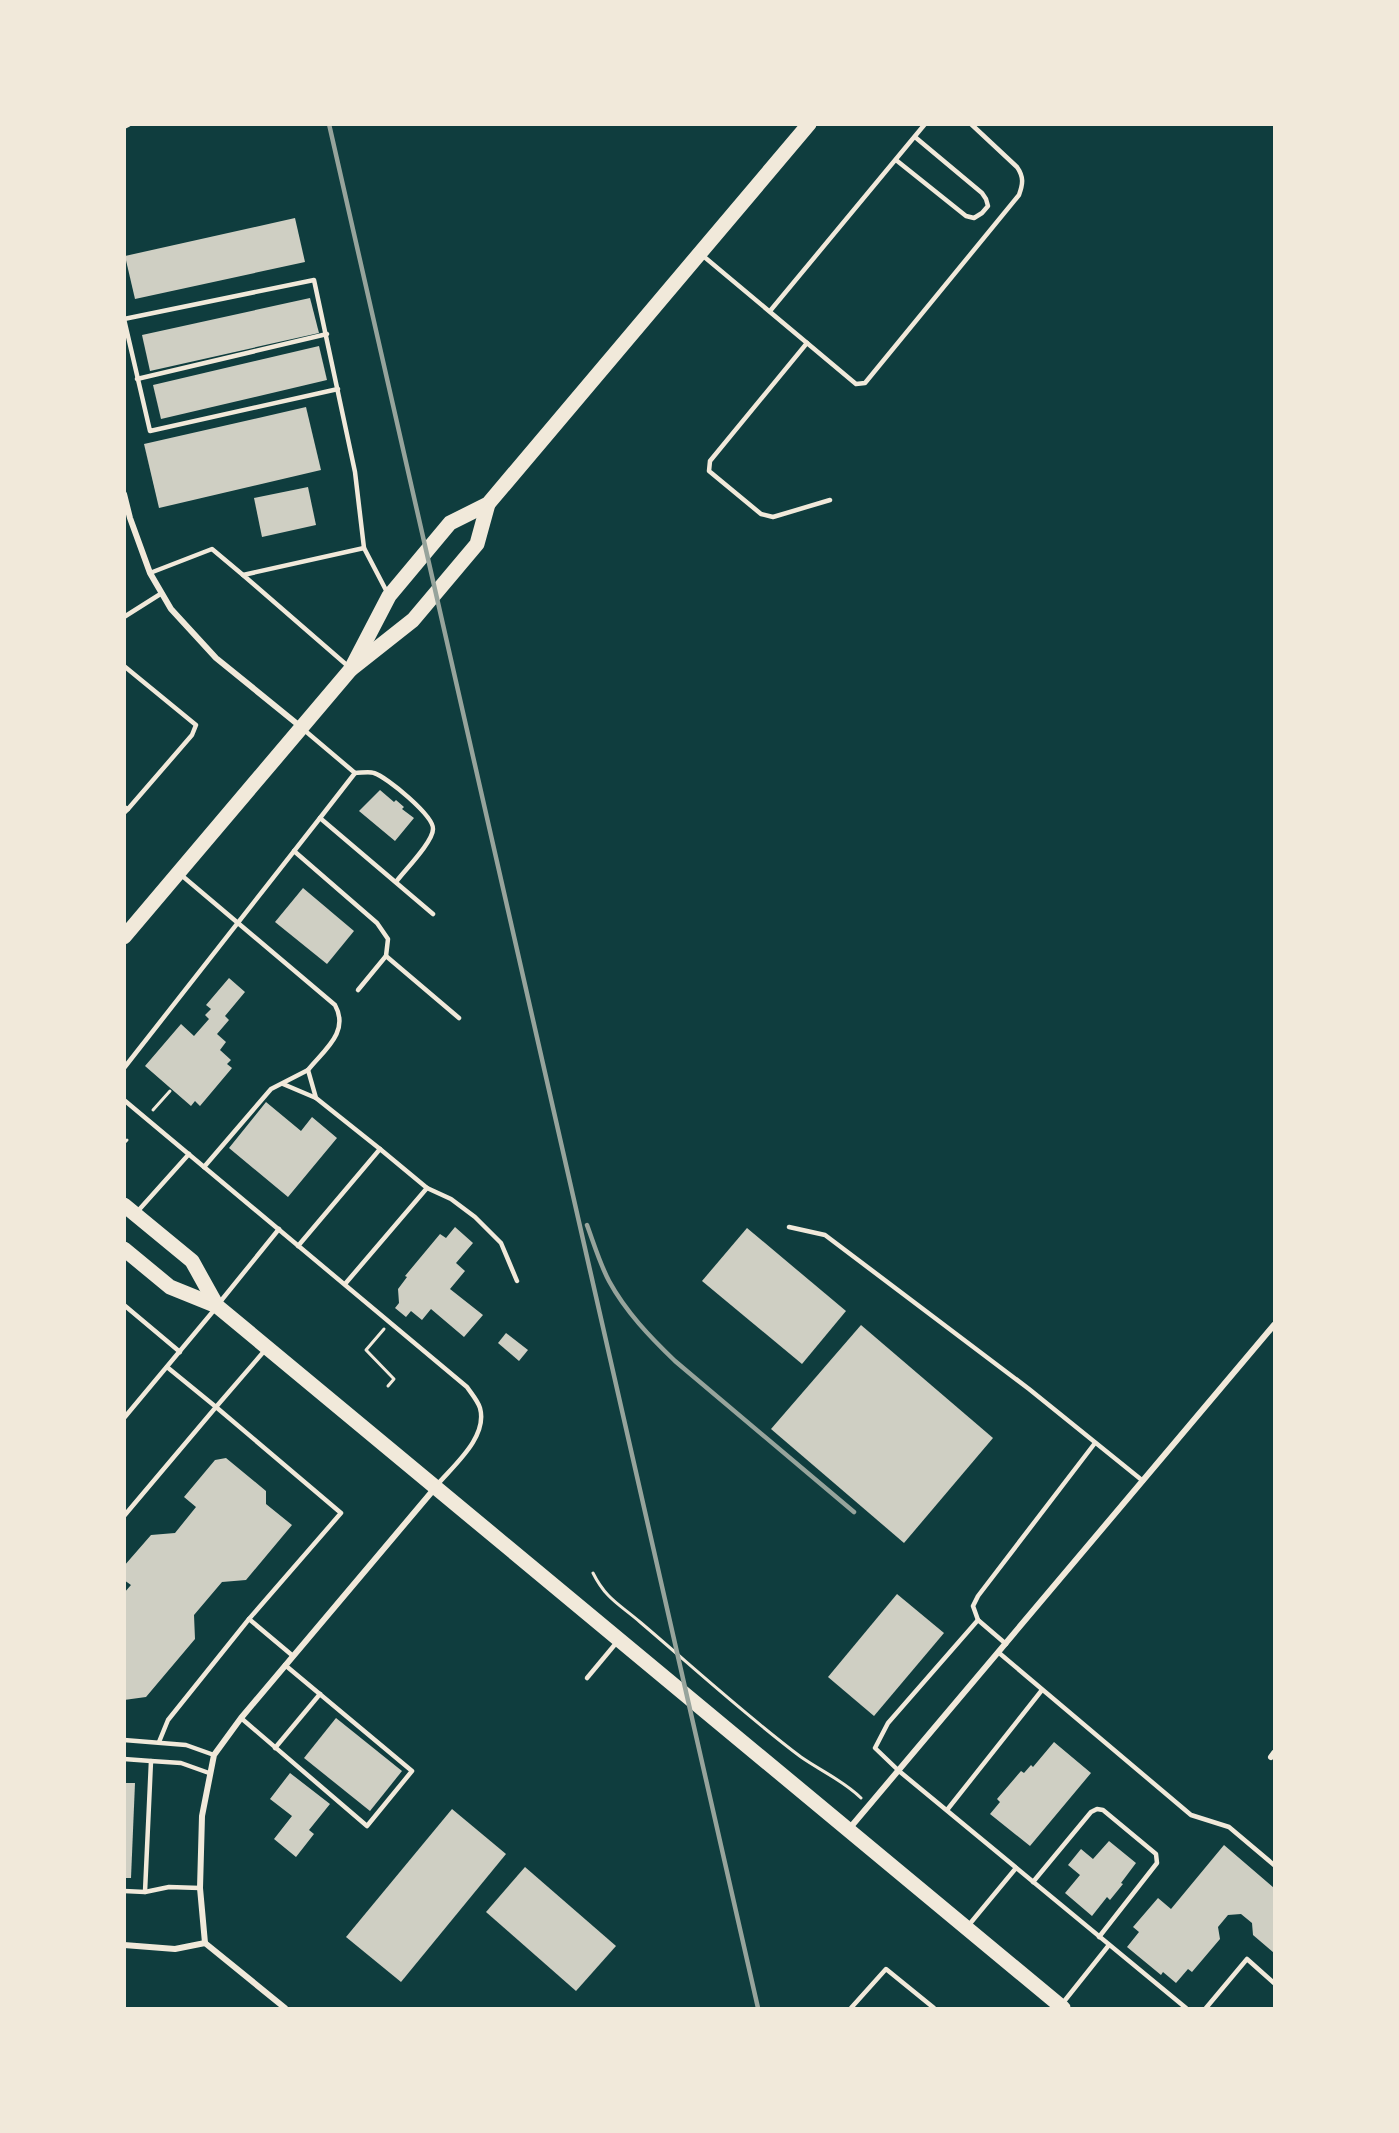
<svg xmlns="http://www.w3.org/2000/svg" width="1399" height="2133" viewBox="0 0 1399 2133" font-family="Jost,sans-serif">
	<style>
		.building { fill: #cfcfc3 }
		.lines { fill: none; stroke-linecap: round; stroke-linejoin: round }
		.path { stroke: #f1e9da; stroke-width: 3 }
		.service { stroke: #f1e9da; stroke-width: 4.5 }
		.minor { stroke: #f1e9da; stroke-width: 6 }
		.primary { stroke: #f1e9da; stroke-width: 15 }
		.rail { stroke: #97a49c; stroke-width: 4.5 }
	</style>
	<rect width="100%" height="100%" fill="#0f3d3e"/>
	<g class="building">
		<polygon points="295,218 305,262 135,299 125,256"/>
		<polygon points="310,298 319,333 150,371 142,335"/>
		<polygon points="319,346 327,380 161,419 153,385"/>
		<polygon points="306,407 321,470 159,508 144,444"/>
		<polygon points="308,487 316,525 262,537 254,498"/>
		<polygon points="380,790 394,802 396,800 404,807 402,809 414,818 395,841 359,811"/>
		<polygon points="303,888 354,931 327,964 275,922"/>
		<polygon points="229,978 245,992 225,1016 229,1020 217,1034 226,1042 220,1050 231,1060 227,1064 232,1068 200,1106 195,1101 191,1106 145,1066 181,1024 194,1036 209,1019 205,1015 211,1009 206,1005"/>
		<polygon points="266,1102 301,1131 312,1117 337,1138 288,1197 229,1148"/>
		<polygon points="455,1227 473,1243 456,1263 465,1271 450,1289 483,1315 464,1337 431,1309 422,1320 411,1311 406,1317 395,1308 399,1303 398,1289 407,1277 405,1276 440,1234 446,1238"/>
		<polygon points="747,1228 846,1311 802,1364 702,1281"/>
		<polygon points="861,1325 993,1438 904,1543 771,1429"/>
		<polygon points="506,1333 528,1350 519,1361 498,1343"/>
		<polygon points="226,1458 266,1491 266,1504 292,1525 246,1580 222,1582 194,1615 195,1639 146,1697 124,1700 124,1593 131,1585 124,1580 124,1566 151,1535 175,1533 196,1507 184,1497 215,1460"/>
		<polygon points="897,1594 944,1633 874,1716 828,1677"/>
		<polygon points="336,1718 402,1771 370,1811 304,1758"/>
		<polygon points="1054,1742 1091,1773 1030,1846 990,1814 1000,1802 997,1799 1021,1771 1024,1773 1031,1765 1033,1767"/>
		<polygon points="290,1773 330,1804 309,1830 314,1834 296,1857 274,1839 292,1816 270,1799"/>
		<polygon points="124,1783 135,1783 131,1878 124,1878"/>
		<polygon points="452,1809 506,1854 401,1982 346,1937"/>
		<polygon points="1109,1841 1136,1863 1121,1883 1123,1884 1110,1900 1107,1897 1092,1916 1065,1893 1080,1875 1068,1865 1081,1849 1093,1859"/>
		<polygon points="1224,1845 1274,1888 1274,1953 1253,1935 1252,1923 1241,1914 1228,1915 1218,1927 1220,1939 1192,1972 1188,1969 1176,1983 1163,1972 1161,1975 1127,1947 1139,1932 1133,1927 1158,1898 1171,1909"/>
		<polygon points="525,1867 616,1946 576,1991 486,1912"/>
	</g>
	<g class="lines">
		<g class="path">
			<polyline points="153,1110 170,1091"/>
			<polyline points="124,1143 127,1140"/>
			<polyline points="384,1329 366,1350 394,1379 388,1386"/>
			<path d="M593,1573c13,26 26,31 47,49 53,45 105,93 161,135 20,14 43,24 60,41"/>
		</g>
		<g class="service">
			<polyline points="896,160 966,216 974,218 982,213 988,206 986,199 982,193 915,137"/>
			<path d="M702,255l154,129 9,-1 154,-188c4,-11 5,-18 -2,-28l-46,-43"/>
			<polyline points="770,311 925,124"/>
			<polyline points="124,319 314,280 355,472 364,548 388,594"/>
			<polyline points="124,319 150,431 338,389"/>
			<polyline points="807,343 710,461 709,471 761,514 773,517 830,500"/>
			<polyline points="137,379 327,334"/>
			<polyline points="150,573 212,549 243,575"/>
			<polyline points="124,617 162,593"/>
			<polyline points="124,666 196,725 192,735 128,809"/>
			<polyline points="349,667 243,575 364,548"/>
			<polyline points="303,729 355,773 320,818 433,914"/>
			<path d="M355,773c6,0 14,-2 19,0 13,4 60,43 59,56 0,13 -29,42 -37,53"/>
			<polyline points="124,807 128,809 124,813"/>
			<polyline points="294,851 377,923 388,939 386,956 358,990"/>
			<path d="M180,874l155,131c15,27 -11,45 -27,65l8,28 64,51"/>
			<polyline points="386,956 459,1018"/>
			<polyline points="124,1068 320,818"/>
			<polyline points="283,1084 316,1098"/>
			<path d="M124,1100l343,287c4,6 11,14 13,21 8,29 -26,57 -43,77"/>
			<polyline points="204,1167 271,1089 308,1070"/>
			<polyline points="137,1212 189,1154"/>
			<polyline points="789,1227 825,1235 1029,1389 1143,1481"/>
			<polyline points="298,1246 380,1149 427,1188 451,1199 475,1217 501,1243 517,1281"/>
			<polyline points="345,1284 427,1188"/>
			<polyline points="220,1302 279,1229"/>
			<polyline points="124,1305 180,1352"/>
			<polyline points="124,1418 215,1309"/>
			<polyline points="124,1516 216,1407 167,1367"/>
			<polyline points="249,1619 293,1656"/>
			<polyline points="978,1620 888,1723 875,1748 899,1771 1186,2008"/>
			<polyline points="1006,1644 978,1620 973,1606 978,1596 1095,1443"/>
			<polyline points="998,1652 1191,1815 1229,1827 1274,1865"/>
			<polyline points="587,1678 617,1642"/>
			<polyline points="241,1718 367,1826 412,1771 285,1665"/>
			<polyline points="124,1740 186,1745 214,1755"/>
			<polyline points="159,1742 168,1720 249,1619 341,1513 216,1407 266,1349"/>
			<polyline points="275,1748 320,1694"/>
			<polyline points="124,1759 151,1761"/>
			<polyline points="947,1810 1042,1690"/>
			<polyline points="1033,1882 1091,1812 1097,1809 1103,1810 1156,1854 1157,1863 1099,1937"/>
			<polyline points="124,1891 145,1892 169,1887 200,1888"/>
			<polyline points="145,1892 151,1761 181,1763 209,1773"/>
			<polyline points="968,1926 1016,1868"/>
			<polyline points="1062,2004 1109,1945"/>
			<polyline points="851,2008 886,1969 934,2008"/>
			<polyline points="1206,2008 1247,1959 1274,1983"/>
		</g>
		<g class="minor">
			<polyline points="124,126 128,124"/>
			<polyline points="124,494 130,518 150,573 171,609 216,658 301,727"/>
			<polyline points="1271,1757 1274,1753"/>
			<polyline points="849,1829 1274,1325"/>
			<polyline points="205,1943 200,1888 202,1816 214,1755 241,1718 435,1488"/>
			<polyline points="205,1943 285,2008"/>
			<polyline points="124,1945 175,1949 205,1943"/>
		</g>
		<g class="primary">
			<polyline points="351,669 389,596 450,523 488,504 809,124"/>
			<polyline points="124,937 351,669 413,620 477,544 488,504"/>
			<polyline points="124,1205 192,1261 217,1306"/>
			<polyline points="124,1249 170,1287 217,1306 1063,2008"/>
		</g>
		<g class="rail">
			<polyline points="329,124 758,2008"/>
			<path d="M587,1225c7,19 13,39 22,56 17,31 41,56 66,80l179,151"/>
		</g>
	</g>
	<rect width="1399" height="2133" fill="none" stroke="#f1e9da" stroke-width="252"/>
</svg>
